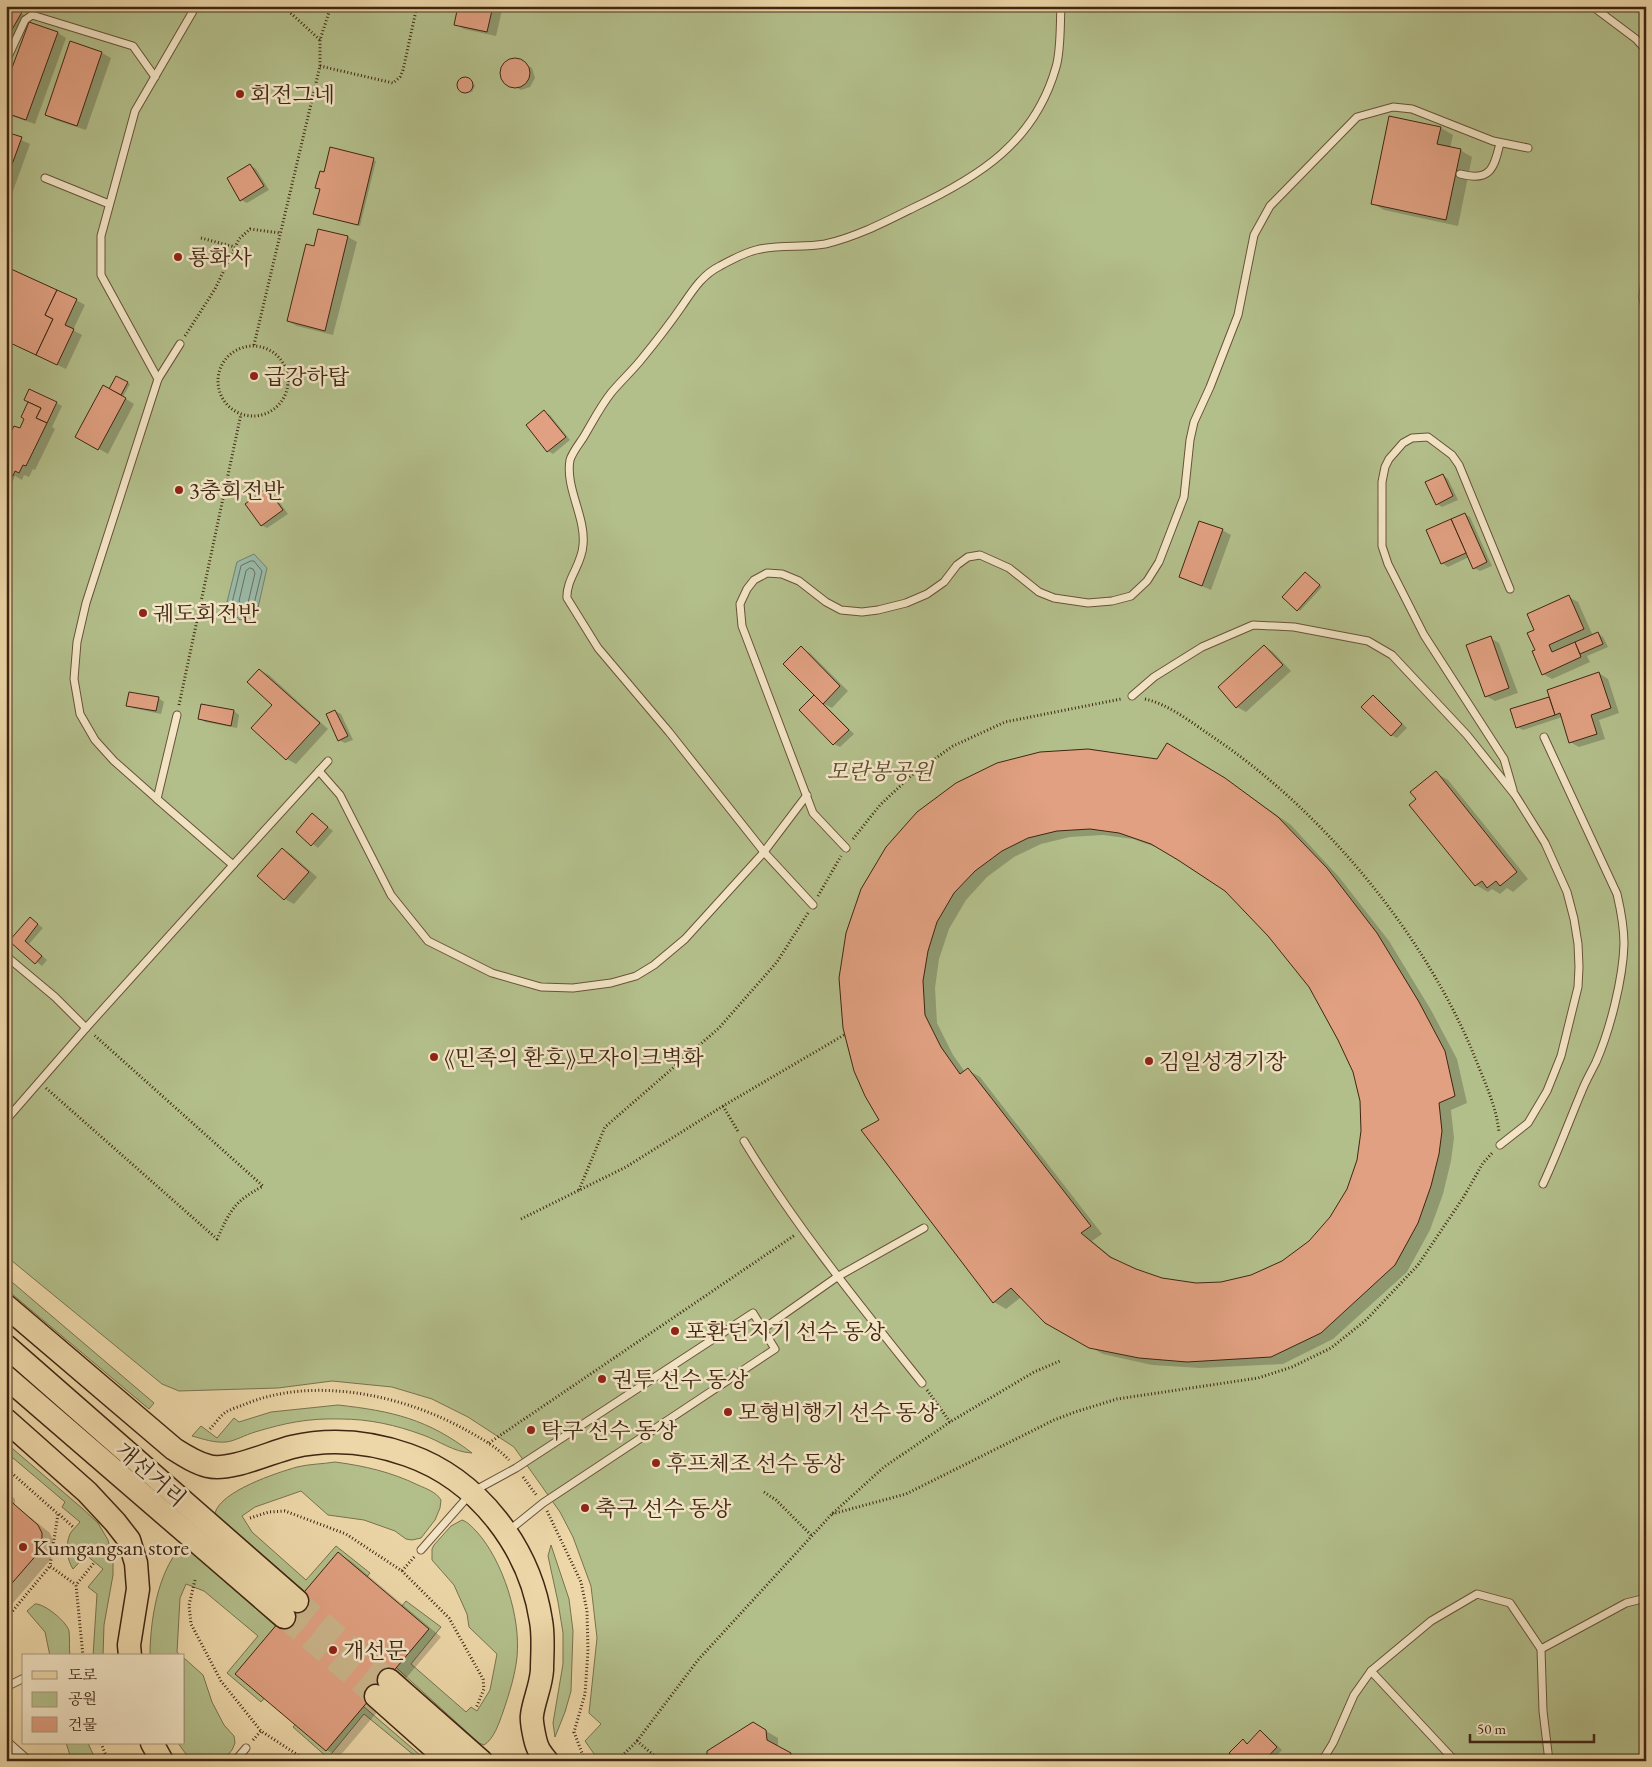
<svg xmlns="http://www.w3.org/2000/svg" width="1652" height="1767" viewBox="0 0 1652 1767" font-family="'EB Garamond','Noto Serif KR',serif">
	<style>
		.green { fill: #b3bf8b; stroke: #79724f }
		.water { fill: #99baa9; stroke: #757f6d }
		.shadow { fill: #0003; fill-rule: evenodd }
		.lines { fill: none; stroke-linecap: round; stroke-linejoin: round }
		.shore { stroke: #6c705e; stroke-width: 1 }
		.building { fill: #e0a081; stroke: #3f2613; fill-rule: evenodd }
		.primary-tunnel { stroke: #cab48a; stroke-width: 22; stroke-dasharray: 22 11; stroke-linecap: butt }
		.service-casing { stroke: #6a5238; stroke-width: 9 }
		.minor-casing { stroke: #6a5238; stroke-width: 16 }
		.primary-casing { stroke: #3f2613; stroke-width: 25 }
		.path { stroke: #3f2613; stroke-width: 3; stroke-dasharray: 1 2.5; stroke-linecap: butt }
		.service { stroke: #f3e5c6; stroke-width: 7 }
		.minor { stroke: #f3e5c6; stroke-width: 14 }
		.primary { stroke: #edd7a8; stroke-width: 22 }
		.poi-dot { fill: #8f2418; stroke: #f3e5c6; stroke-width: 2 }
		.labels { text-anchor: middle; stroke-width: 5; stroke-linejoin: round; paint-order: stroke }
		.poi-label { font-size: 22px; fill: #3f2613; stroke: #f3e5c6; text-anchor: start }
		.park-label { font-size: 22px; font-style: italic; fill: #5c4c31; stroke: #f3e5c6 }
		.street-label { font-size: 22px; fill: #3f2613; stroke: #f3e5c6 }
	</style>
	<rect width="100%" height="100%" fill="#edd7a8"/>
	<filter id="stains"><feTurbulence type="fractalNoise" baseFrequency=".004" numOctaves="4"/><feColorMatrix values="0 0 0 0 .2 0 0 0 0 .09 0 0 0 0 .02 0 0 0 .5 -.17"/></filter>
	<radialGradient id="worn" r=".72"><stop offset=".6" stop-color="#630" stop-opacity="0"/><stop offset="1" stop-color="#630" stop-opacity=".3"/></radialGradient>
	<g class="green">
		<polygon points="6,6 1646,6 1646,1761 599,1761 585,1741 601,1724 589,1713 597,1638 591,1586 573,1537 560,1512 514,1447 468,1417 432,1399 392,1387 332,1381 278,1388 179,1391 162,1384 6,1256"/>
		<polygon points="6,1277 154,1403 149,1409 6,1289"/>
		<path d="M338,1405c54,6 90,14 134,48 -19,-1 -32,-12 -49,-18 -27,-10 -54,-16 -82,-16 -33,-1 -56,4 -86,13 -10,3 -20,9 -29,10 -12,1 -23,-3 -34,-6l9,-10 16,12 17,-20 5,4 32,-10z"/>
		<path d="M6,1443l77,66 15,14 10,17 5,21v14l-9,50 -1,31h-10l4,-62 -9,-7 15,-18 -17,-14 -13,14c-6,-9 -8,-24 -3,-35 2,-4 7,-8 10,-12l-18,-15 3,-5 -59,-50z"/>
		<path d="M335,1462c30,4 56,10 83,23 9,4 18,7 23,15l-1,8 -5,12 -14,18 -9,2 -6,-1 -11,-8 -31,-11 -36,-5 -27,-24 -46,16 -13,9 10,16 54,48 30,-34 34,27 -8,10 -50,15 -97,-85c6,-22 61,-40 82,-46 12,-3 26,-3 38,-5z"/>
		<path d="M462,1520c6,2 10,7 15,12 26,29 44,86 40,125 -2,19 -8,37 -14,55 -4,11 -9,27 -19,33l-5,-2 -89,-81 7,-50 9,-11 35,26 -30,37 55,48 5,-5 6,4 13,-21 7,-36 -28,-27 -2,-13 -13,-29 -22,-25v-11l2,-4 17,-19z"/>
		<polygon points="551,1545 569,1599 573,1631 571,1691 565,1712 555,1737 553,1723 563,1664 563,1633 558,1602 548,1556"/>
		<path d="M180,1548l8,1 93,82 -5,54 -15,17 -34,-29 31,-37 -54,-45 -18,-7 -6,14 -3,54 4,4h-31c0,-33 7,-82 30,-108z"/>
		<path d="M35,1604c9,-1 32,18 34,27 1,8 0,17 1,25h-20l-5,-24 -18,-21z"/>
		<polygon points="184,1658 203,1675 212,1702 224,1725 234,1736 235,1743 232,1750 223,1761 191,1761 178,1743 184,1743"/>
		<polygon points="356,1700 427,1761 421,1761 364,1714 328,1758 293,1727 307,1711"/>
		<polygon points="66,1743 88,1743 96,1761 72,1761"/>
	</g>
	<polygon class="water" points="254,554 267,568 257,612 240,620 226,606 237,562"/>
	<g class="shadow">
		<polygon points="6,6 30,18 6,61"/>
		<polygon points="459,6 503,6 496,36 464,29 455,24"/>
		<polygon points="30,23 58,33 66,38 35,124 6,114 6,88"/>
		<polygon points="71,42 102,53 111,58 86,130 55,120 46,115"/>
		<polygon points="516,59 532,68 535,78 530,87 521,90 505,82 502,72 506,63"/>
		<polygon points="464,78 473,83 475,86 472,92 465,93 458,86 461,79"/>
		<polygon points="1441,128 1453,135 1450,148 1460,150 1472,157 1458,226 1384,210 1372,203"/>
		<polygon points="6,133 30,144 9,202 6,201"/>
		<polygon points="331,149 376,161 360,226 317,215"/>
		<polygon points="250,165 256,169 269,190 247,203 241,200"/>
		<polygon points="319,230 348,237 357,242 333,335 297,326 288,321 315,247"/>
		<polygon points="6,281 76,300 85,305 73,330 82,335 66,369 6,341"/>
		<polygon points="117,377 130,384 123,397 134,404 108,454 76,436 110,390"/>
		<polygon points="30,402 56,403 62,406 52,427 55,429 35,470 33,469 29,477 24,475 22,480 15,476 8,493 6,492 6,444 20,430 26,419 22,417"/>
		<polygon points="544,412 550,415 570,440 553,454 548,451"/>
		<polygon points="1443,475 1448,479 1458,500 1442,507 1437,504"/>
		<polygon points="267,490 273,493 288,514 267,528 261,525"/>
		<polygon points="1465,514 1470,517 1492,566 1480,571 1474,568 1469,557 1448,567 1442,563"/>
		<polygon points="1222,530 1231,535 1211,590 1180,577"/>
		<polygon points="1308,575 1322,587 1300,611 1284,597"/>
		<polygon points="1569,597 1578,602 1593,636 1598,633 1603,637 1608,647 1587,656 1590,662 1552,679 1543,674 1536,650"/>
		<polygon points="1490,638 1499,643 1518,693 1495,701 1486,696"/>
		<polygon points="1264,646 1273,652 1291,671 1246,712 1237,707"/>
		<polygon points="801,648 810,653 848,691 832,708 824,704 854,734 840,747 834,744 800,710 816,695"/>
		<polygon points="260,670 269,675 328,729 296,764 287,759 274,705"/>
		<polygon points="1599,673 1608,679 1619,713 1599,720 1605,739 1579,747 1570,742 1562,717 1523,730 1517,727 1512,710 1550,697"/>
		<polygon points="1374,697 1379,700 1407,728 1397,738 1391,735"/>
		<polygon points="158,698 164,702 161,714 133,708 128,705"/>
		<polygon points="202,706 234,711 239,715 237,728 205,722 200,719"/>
		<polygon points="335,711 341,714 353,740 345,743 339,740"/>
		<path d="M1167,745l70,42 54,38 48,52 50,64 42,69 26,49 10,44 -16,7 3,28 -3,23 -8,33 -13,36 -23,42 -74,67 -50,25 -83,4 -48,-3 -49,-11 -57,-32 -25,-25 -15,12 -12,-7 -147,-369 311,-173zM1103,835l30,4 31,11 62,40 43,45 41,51 29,53 15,33 7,29 1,30 -4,29 -10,29 -17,29 -21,24 -27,20 -32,15 -30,6 -25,1 -34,-5 -43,-16 -27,-22 10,-7 -122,-157 -12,-7 -3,2 -12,-17 -16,-32 -2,-35 4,-29 10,-30 17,-29 21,-23 27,-20 27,-13 29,-7z"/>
		<polygon points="1436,773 1448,780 1528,879 1513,892 1507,888 1500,894 1492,889 1488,892 1476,885 1411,805 1418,799"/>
		<polygon points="313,815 333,831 318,848 297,832"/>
		<polygon points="282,849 291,854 317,877 294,904 285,899 258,876"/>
		<polygon points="31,919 43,928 29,944 47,960 42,966 11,941"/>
		<polygon points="6,1491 15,1499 15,1505 50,1533 53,1541 54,1550 51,1559 6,1611"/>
		<polygon points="339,1554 351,1561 441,1637 339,1757 327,1750 237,1674"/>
		<polygon points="766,1731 778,1738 778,1747 802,1761 708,1761"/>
		<polygon points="1261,1731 1266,1735 1282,1750 1272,1761 1238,1761 1243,1741 1248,1744"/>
	</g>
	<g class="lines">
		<g class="shore">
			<polygon points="251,561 254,561 262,571 253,608 241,613 232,603 241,566"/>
			<polygon points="250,568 253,569 255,573 248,603 242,606 239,601 246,571"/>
		</g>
	</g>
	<g class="building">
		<polygon points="6,6 11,6 22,12 6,40"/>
		<polygon points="458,6 493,6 487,32 454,25"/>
		<polygon points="29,22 58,32 26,120 6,113 6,84"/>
		<polygon points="70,41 102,52 77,126 45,115"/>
		<circle cx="515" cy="73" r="15"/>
		<circle cx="465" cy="85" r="8"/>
		<polygon points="1389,116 1441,127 1437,144 1461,149 1446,220 1371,204"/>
		<polygon points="6,132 22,137 6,181"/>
		<polygon points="330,147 374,158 358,225 313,214 320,189 315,188 320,171 324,172"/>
		<polygon points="250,164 264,186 240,201 227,178"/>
		<polygon points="318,229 348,236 325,331 287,321 306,244 314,246"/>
		<polygon points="11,269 57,290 45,315 53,319 36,355 6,341 6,278"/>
		<polygon points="57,290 77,299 65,325 74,329 57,365 36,355 53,319 45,315"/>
		<polygon points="116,376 128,382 121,395 109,389"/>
		<polygon points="103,385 126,398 98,450 75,437"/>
		<polygon points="29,389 57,402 47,423 36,418 41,408 24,400"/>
		<polygon points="28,402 41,408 36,418 47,423 26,466 23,465 19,473 15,471 13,476 6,472 6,441 14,426 20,428 24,419 21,417"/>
		<polygon points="544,410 566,437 547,452 526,425"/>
		<polygon points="1443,474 1453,496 1436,505 1425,482"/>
		<polygon points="267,488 283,510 261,526 245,504"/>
		<polygon points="1465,513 1487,562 1473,569 1451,519"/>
		<polygon points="1451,519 1466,553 1441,564 1426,530"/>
		<polygon points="1199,521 1223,529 1202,586 1179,577"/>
		<polygon points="1305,572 1320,585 1297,611 1282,597"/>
		<polygon points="1569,595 1584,629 1549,645 1552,652 1575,642 1581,657 1542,675 1532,651 1535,650 1527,633 1534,630 1527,614"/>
		<polygon points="1598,632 1603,644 1580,654 1575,642"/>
		<polygon points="1491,636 1509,688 1485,697 1466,645"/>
		<polygon points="1264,645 1283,665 1236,708 1218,687"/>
		<polygon points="801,646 840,686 823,704 783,664"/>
		<polygon points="259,669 320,723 286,760 251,728 272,705 247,682"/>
		<polygon points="1599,672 1611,708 1591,715 1597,734 1569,743 1560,713 1555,715 1547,690"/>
		<polygon points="129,692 159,697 156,711 126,706"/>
		<polygon points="814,695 849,730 833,745 799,710"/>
		<polygon points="1373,695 1402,724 1391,736 1361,707"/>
		<polygon points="1549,697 1555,715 1516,728 1510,709"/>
		<polygon points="201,704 234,710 231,726 198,719"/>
		<polygon points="335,710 348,736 338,741 326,714"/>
		<path d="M1167,743l58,35 53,39 49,51 50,65 42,69 26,49 10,45 -16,7 3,28 -3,23 -8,32 -13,37 -23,42 -74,68 -50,24 -84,5 -48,-4 -50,-10 -44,-25 -34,-35 -18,15 -132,-173 18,-10 -14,-24 -11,-25 -11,-43 -4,-50 7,-45 15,-44 25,-42 31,-35 39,-29 41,-20 43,-11 48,-3 69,10zM1090,829l29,4 32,11 27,16 47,31 43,45 41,51 29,53 15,32 7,29 1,30 -4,29 -10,29 -17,28 -21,24 -27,20 -31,14 -30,7 -25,1 -34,-5 -26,-9 -26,-12 -29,-24 10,-7 -123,-158 -8,6 -19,-27 -16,-32 -2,-34 5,-30 9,-29 17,-29 21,-22 27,-20 26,-13 29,-7z"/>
		<polygon points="1436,771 1517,872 1500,886 1496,881 1487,888 1482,881 1475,886 1409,805 1416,799 1410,792"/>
		<polygon points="312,813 328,827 311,846 296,832"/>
		<polygon points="282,848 309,872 284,900 257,876"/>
		<polygon points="30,917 38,924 25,941 42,956 35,964 9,941"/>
		<polygon points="7,1498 38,1525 42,1533 42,1543 39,1552 6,1590"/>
		<polygon points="338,1552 429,1629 326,1751 235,1674"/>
		<polygon points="753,1722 766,1730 767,1740 791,1753 791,1761 707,1761 707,1751"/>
		<polygon points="1260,1730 1277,1747 1264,1761 1236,1761 1229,1753 1243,1739 1247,1744"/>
	</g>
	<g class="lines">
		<g class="primary-tunnel">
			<polyline points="297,1601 389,1680"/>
			<polyline points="284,1617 376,1696"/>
		</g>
		<defs>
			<g id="service">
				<polyline points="1592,6 1636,39 1646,50"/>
				<polyline points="6,61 25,20 32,15 133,46 155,77"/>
				<path d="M1460,174c30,8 34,-5 40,-31"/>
				<polyline points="45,178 109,204"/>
				<polyline points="1646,270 1643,297 1646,315"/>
				<polyline points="158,379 101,275 101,236 135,111 196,6"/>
				<polyline points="1510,589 1459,465 1452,455 1428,437 1412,438 1403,443 1389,459 1385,467 1382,482 1382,546 1388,564 1424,635 1504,759 1513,790"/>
				<polyline points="1132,696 1154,677 1202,647 1253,625 1294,627 1368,641 1392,655 1467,735 1515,795 1545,843 1567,892 1574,919 1578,944 1579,967 1578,987 1561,1056 1547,1091 1528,1123 1500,1145"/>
				<polyline points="319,771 340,795 391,895 428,941 492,973 541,987 573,988 611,983 636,976 654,965 685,939 764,852 807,795"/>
				<polyline points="157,799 114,761 95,740 80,714 74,679 77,642 86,603 158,379 180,344"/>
				<polyline points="846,848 813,813 742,626 740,604 747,589 754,580 767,573 782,574 799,581 826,602 841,610 862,612 878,610 906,603 927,594 944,582 957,565 968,557 980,555 1009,568 1039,592 1054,598 1088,603 1112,601 1131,596 1147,581 1159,562 1184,497 1190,440 1194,422 1210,387 1238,315 1254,235 1270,206 1357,117 1393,107 1412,109 1493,141 1528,148"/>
				<polyline points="233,865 328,761"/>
				<path d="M813,905l-49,-53 -95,-120 -71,-84 -31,-50c-1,-19 15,-33 16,-53 3,-28 -18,-57 -13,-85 2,-7 9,-16 13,-22 9,-15 17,-31 28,-45 9,-11 20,-21 29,-32 14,-17 29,-36 42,-55 11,-16 20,-31 38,-40 11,-6 24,-13 36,-16 22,-6 46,-2 69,-6 31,-7 60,-22 88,-36 66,-31 122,-66 143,-141 5,-16 4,-43 5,-61"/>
				<polyline points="6,956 55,997 86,1028"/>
				<polyline points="6,1120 86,1028 233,865 157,799 177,715"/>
				<path d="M744,1141c52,86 115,163 178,242"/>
				<path d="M1543,1184c14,-30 25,-60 38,-91 4,-11 10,-21 15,-31 14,-32 27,-83 28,-118 0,-17 -3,-33 -7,-50l-73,-157"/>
				<polyline points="763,1329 837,1277 924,1228"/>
				<polyline points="421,1550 472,1492 516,1468 753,1313 775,1349 543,1503 507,1532"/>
				<polyline points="1541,1649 1626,1603 1646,1598"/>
				<polyline points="1371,1671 1455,1761"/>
				<polyline points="6,1687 24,1678"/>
				<polyline points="235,1761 246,1748"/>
				<polyline points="1322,1761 1333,1743 1354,1695 1371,1671 1431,1621 1477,1594 1510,1603 1541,1649 1543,1711 1549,1761"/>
			</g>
			<polyline id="minor" points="6,1745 24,1761"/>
			<g id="primary">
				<path d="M6,1306l168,143c11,7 22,14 34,17 21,6 63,-14 84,-19 39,-9 79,-5 116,8 71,25 122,93 133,166 3,16 1,34 1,49 -1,16 -8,30 -10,45 -1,6 3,27 6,33 2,5 6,9 9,13"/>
				<polyline points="6,1346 297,1601"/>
				<polyline points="6,1377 284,1617"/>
				<polyline points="6,1420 87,1492 115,1522 129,1540 136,1563 138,1589 129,1645 130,1656"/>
				<polyline points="389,1680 481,1761"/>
				<polyline points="376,1696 449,1761"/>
				<polyline points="152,1743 162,1761"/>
			</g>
		</defs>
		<use href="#service" class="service-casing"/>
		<use href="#minor" class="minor-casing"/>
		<use href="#primary" class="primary-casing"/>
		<g class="path">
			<polyline points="283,6 320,40"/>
			<polyline points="320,66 393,83 400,77 403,70 417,6"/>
			<polyline points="201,238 235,247"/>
			<polyline points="185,336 215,289 239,239 250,229 280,233"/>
			<polyline points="254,345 320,66 320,40 331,6"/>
			<circle cx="253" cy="381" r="35"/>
			<path d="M1145,699c23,5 46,23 65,36 114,76 218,202 268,330 9,23 19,44 21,68"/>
			<polyline points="179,705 241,414"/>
			<polyline points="853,839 880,805 912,775 953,746 1005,722 1121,699"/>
			<polyline points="818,896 841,856"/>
			<path d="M46,1088l171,151c14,-30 17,-37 46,-53l-170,-152"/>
			<polyline points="723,1106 739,1133"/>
			<polyline points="579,1190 605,1127 719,1028 777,962 808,913"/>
			<polyline points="521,1219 626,1167 723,1106 844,1035"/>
			<polyline points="927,1390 950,1422"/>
			<path d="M210,1429c5,-5 10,-13 16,-17 5,-3 12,-5 17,-7 70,-30 160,-10 223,25 16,9 31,17 43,30"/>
			<polyline points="489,1443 795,1235"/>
			<polyline points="6,1468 58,1514 50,1566 76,1585"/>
			<polyline points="523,1477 537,1496"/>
			<polyline points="764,1492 776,1500 811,1535"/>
			<polyline points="547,1511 581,1582 587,1611 588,1651 585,1694 574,1732 585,1761"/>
			<polyline points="59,1514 73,1527"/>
			<polyline points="832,1514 906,1494 1054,1420 1075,1412 1117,1399 1258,1378 1292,1367 1331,1348 1366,1320 1418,1265 1463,1198 1483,1163 1493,1152"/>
			<polyline points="250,1518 269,1512 285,1511 346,1534 402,1571 449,1618 483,1679 484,1689 476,1708"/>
			<polyline points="402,1571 415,1556"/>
			<polyline points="195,1580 189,1605 191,1624 221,1681 261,1731 307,1761"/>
			<polyline points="6,1619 50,1566"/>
			<polyline points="83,1656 76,1585 94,1563"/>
			<polyline points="253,1740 261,1731"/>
			<polyline points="637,1741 698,1660 832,1514 884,1467 950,1422 1034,1372 1060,1361"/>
			<polyline points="101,1743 108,1761"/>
			<polyline points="617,1761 637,1741 657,1758 654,1761"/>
		</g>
		<use href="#service" class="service"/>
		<use href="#minor" class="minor"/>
		<use href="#primary" class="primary"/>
	</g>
	<g class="poi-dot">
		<circle cx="240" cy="94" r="5"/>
		<circle cx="178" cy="257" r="5"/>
		<circle cx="254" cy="376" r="5"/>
		<circle cx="179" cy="490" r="5"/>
		<circle cx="143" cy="613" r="5"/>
		<circle cx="434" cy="1057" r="5"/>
		<circle cx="1149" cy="1061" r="5"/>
		<circle cx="675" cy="1331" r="5"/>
		<circle cx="602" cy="1379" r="5"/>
		<circle cx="728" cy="1412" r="5"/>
		<circle cx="531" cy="1430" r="5"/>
		<circle cx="656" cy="1463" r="5"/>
		<circle cx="585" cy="1508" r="5"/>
		<circle cx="23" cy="1547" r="5"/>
		<circle cx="333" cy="1650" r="5"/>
	</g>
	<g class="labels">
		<g class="poi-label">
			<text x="250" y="102">회전그네</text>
			<text x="188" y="265">룡화사</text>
			<text x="264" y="384">급강하탑</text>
			<text x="189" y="498">3충회전반</text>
			<text x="153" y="621">궤도회전반</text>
			<text x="444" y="1065">《민족의 환호》모자이크벽화</text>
			<text x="1159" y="1069">김일성경기장</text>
			<text x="685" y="1339">포환던지기 선수 동상</text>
			<text x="612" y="1387">권투 선수 동상</text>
			<text x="738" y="1420">모형비행기 선수 동상</text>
			<text x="541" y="1438">탁구 선수 동상</text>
			<text x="666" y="1471">후프체조 선수 동상</text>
			<text x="595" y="1516">축구 선수 동상</text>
			<text x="33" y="1555">Kumgangsan store</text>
			<text x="343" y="1658">개선문</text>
		</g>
		<g class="park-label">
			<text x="880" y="779">모란봉공원</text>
		</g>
		<g class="street-label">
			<text transform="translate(151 1474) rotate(41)" y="8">개선거리</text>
		</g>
	</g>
	<rect width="1652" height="1767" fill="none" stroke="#edd7a8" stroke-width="25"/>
	<rect x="8" y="8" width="1637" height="1752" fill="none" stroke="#3f2613" stroke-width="2.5"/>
	<rect x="12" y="12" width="1627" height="1742" fill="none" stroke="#3f2613"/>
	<rect x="22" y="1654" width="162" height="90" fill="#f3e5c6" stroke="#ab997e"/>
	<rect x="32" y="1671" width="25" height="8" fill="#edd7a8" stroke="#ab997e"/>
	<text x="68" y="1680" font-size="15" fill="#3f2613">도로</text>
	<rect x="32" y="1692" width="25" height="15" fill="#b3bf8b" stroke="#ab997e"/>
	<text x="68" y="1704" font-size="15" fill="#3f2613">공원</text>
	<rect x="32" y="1717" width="25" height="15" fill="#e0a081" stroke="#ab997e"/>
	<text x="68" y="1730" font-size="15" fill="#3f2613">건물</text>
	<path d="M1470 1734v8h124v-8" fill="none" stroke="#3f2613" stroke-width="2.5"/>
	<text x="1477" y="1734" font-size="15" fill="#3f2613" stroke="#f3e5c6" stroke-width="4" paint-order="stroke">50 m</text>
	<rect width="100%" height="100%" filter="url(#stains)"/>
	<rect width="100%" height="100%" fill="url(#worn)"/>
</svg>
